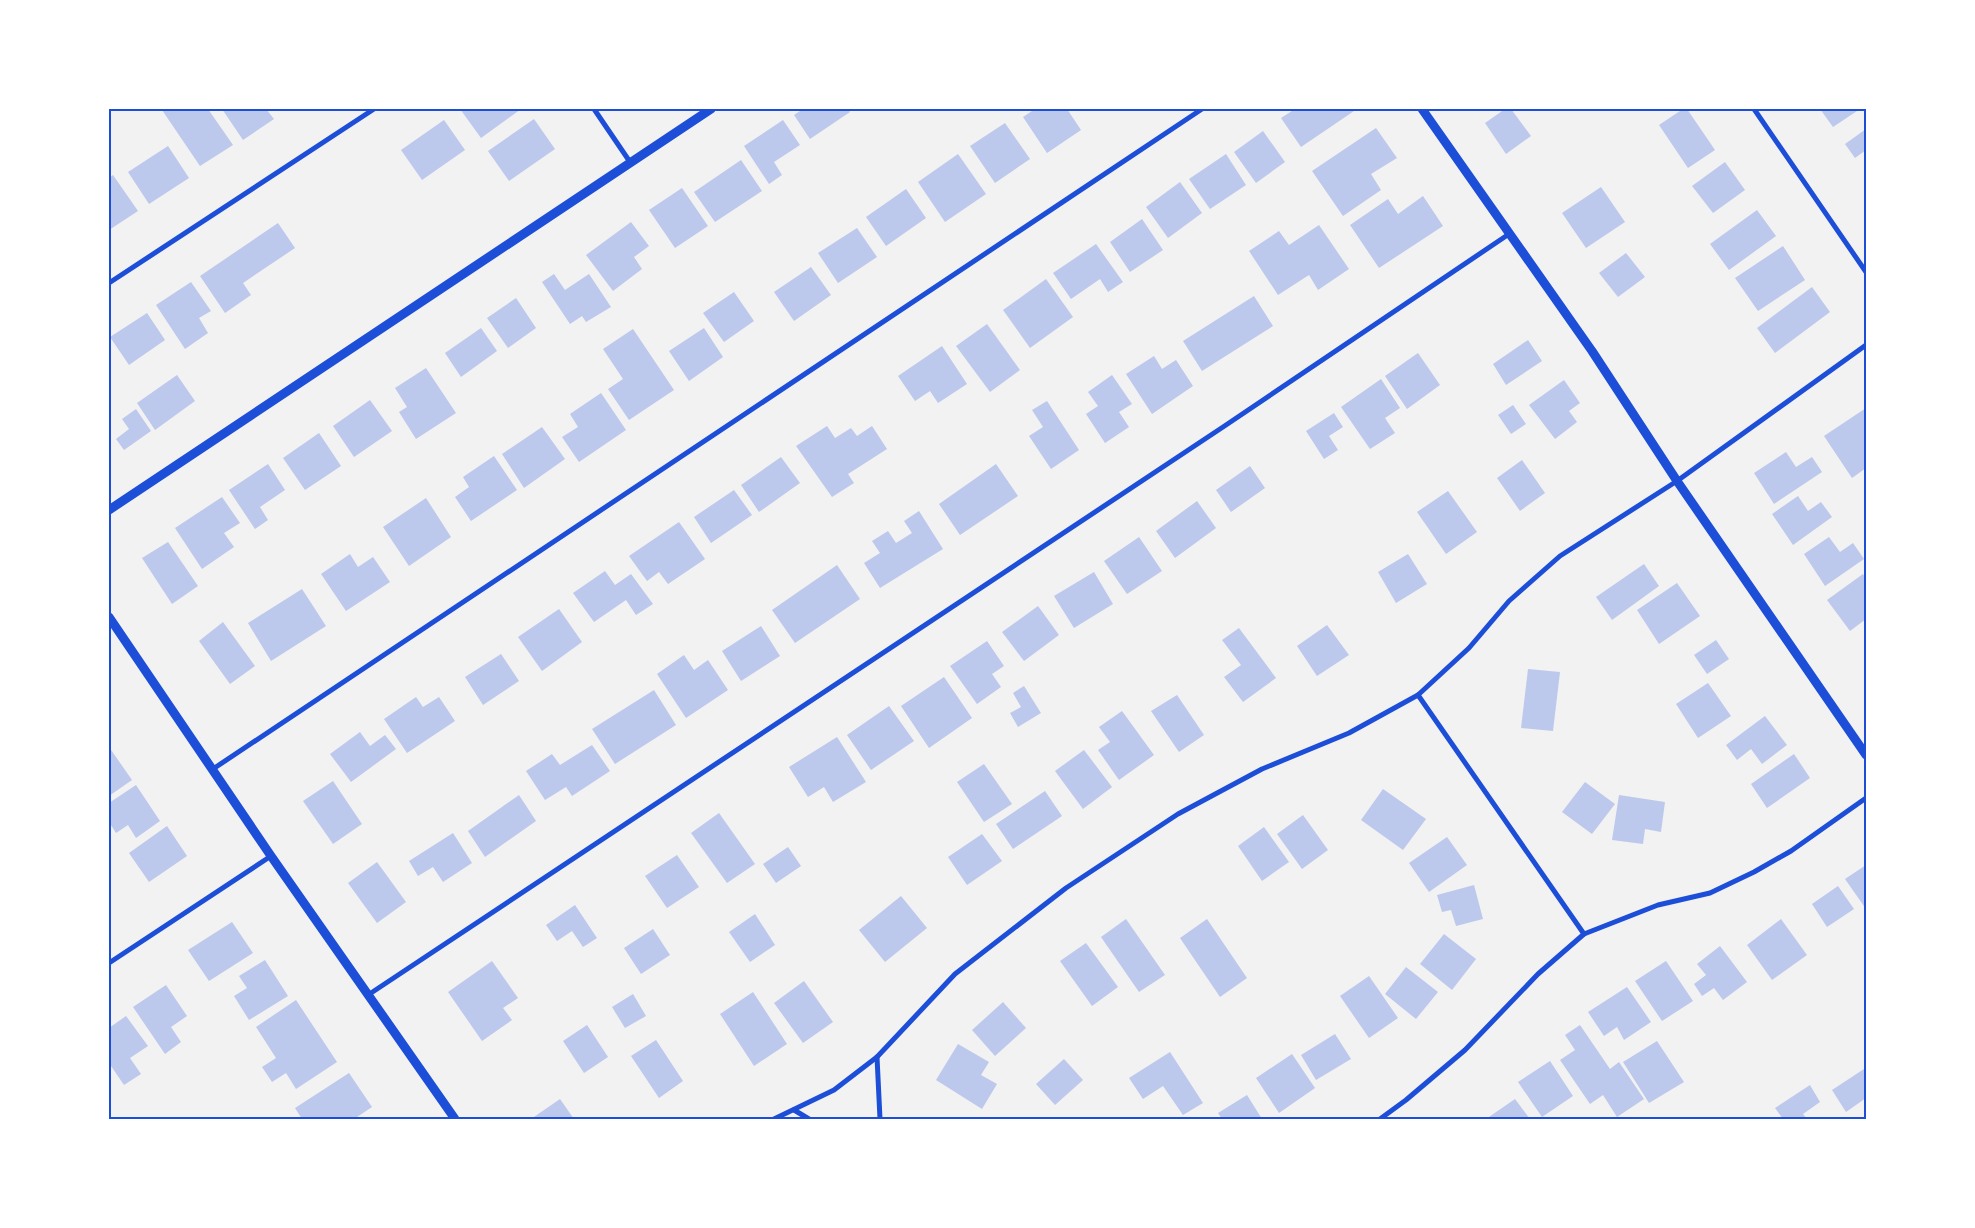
<svg xmlns="http://www.w3.org/2000/svg" width="1975" height="1228" viewBox="0 0 1975 1228" font-family="'PT Sans Narrow',sans-serif">
	<style>
		.building { fill: #bdc9ec }
		.lines { fill: none; stroke-linecap: round; stroke-linejoin: round }
		.minor { stroke: #1d4ed8; stroke-width: 5 }
		.tertiary { stroke: #1d4ed8; stroke-width: 9 }
		.neatline { fill: none; stroke: #1d4ed8; stroke-width: 2 }
	</style>
	<rect width="100%" height="100%" fill="#f2f2f2"/>
	<g class="building">
		<polygon points="164,109 208,109 233,145 200,166 162,110"/>
		<polygon points="222,109 266,109 274,119 243,140"/>
		<polygon points="460,109 521,109 481,138"/>
		<polygon points="803,109 848,109 850,112 810,139 794,115"/>
		<polygon points="1035,109 1067,109 1081,130 1047,153 1023,117"/>
		<polygon points="1295,109 1357,109 1301,147 1281,118"/>
		<polygon points="1505,109 1511,109 1531,136 1506,154 1485,123"/>
		<polygon points="1683,109 1687,109 1715,150 1688,168 1659,125"/>
		<polygon points="1820,109 1860,109 1833,127"/>
		<polygon points="534,119 555,149 509,181 488,151"/>
		<polygon points="444,120 465,150 422,180 401,150"/>
		<polygon points="783,120 800,145 774,162 782,175 769,184 744,146"/>
		<polygon points="1005,123 1030,159 995,183 970,146"/>
		<polygon points="1376,128 1397,158 1371,174 1381,190 1343,216 1312,171"/>
		<polygon points="1866,129 1866,150 1855,158 1845,144"/>
		<polygon points="1263,131 1285,162 1256,183 1234,152"/>
		<polygon points="168,146 189,178 149,204 128,172"/>
		<polygon points="958,154 986,194 945,222 918,182"/>
		<polygon points="1226,154 1246,185 1210,209 1189,179"/>
		<polygon points="741,160 762,191 715,222 694,192"/>
		<polygon points="1725,162 1745,190 1713,213 1692,186"/>
		<polygon points="113,175 138,211 109,230 109,178"/>
		<polygon points="1180,182 1202,213 1168,238 1146,207"/>
		<polygon points="1601,187 1625,222 1586,248 1562,213"/>
		<polygon points="682,188 708,226 675,248 649,210"/>
		<polygon points="906,189 926,218 886,246 866,217"/>
		<polygon points="1423,196 1443,226 1379,268 1350,225 1388,199 1398,214"/>
		<polygon points="1757,210 1776,236 1729,270 1710,244"/>
		<polygon points="1142,219 1163,250 1130,272 1110,242"/>
		<polygon points="631,222 649,246 634,257 642,269 613,291 586,255"/>
		<polygon points="278,223 295,248 243,283 251,295 225,313 200,276"/>
		<polygon points="1319,225 1349,269 1318,290 1309,275 1278,295 1249,251 1279,231 1289,245"/>
		<polygon points="857,228 877,257 838,283 818,253"/>
		<polygon points="1096,244 1123,282 1108,292 1100,279 1071,299 1053,273"/>
		<polygon points="1783,246 1805,280 1758,311 1735,278"/>
		<polygon points="1626,253 1645,277 1618,297 1599,273"/>
		<polygon points="811,267 831,295 794,321 774,292"/>
		<polygon points="554,274 565,290 589,274 611,307 586,322 582,316 570,324 542,282"/>
		<polygon points="1046,279 1073,317 1030,348 1003,310"/>
		<polygon points="191,282 211,311 199,318 208,333 185,349 156,305"/>
		<polygon points="1812,287 1830,312 1775,353 1757,328"/>
		<polygon points="734,292 754,321 724,342 703,313"/>
		<polygon points="1254,296 1273,326 1202,371 1183,341"/>
		<polygon points="516,298 536,328 508,348 487,318"/>
		<polygon points="147,313 165,340 129,365 110,337"/>
		<polygon points="987,324 1020,370 990,392 956,346"/>
		<polygon points="481,328 497,351 461,377 445,353"/>
		<polygon points="704,328 723,357 689,381 669,351"/>
		<polygon points="633,329 674,390 629,420 608,389 623,379 603,349"/>
		<polygon points="1528,340 1542,361 1506,385 1493,364"/>
		<polygon points="942,346 967,384 938,403 930,391 915,401 898,376"/>
		<polygon points="1418,353 1440,385 1407,409 1385,376"/>
		<polygon points="1154,356 1162,369 1176,360 1193,386 1152,414 1126,374"/>
		<polygon points="426,368 456,413 416,439 399,412 407,407 395,388"/>
		<polygon points="177,375 195,401 155,430 137,403"/>
		<polygon points="1112,375 1132,404 1119,412 1129,427 1105,443 1086,414 1098,406 1088,392"/>
		<polygon points="1381,379 1400,408 1385,418 1395,433 1370,449 1341,407"/>
		<polygon points="1564,380 1580,403 1569,411 1577,422 1555,439 1529,405"/>
		<polygon points="601,393 626,430 579,462 562,437 578,427 570,414"/>
		<polygon points="370,400 392,431 354,457 333,426"/>
		<polygon points="1047,401 1079,450 1051,469 1029,436 1043,427 1032,410"/>
		<polygon points="1513,405 1526,424 1511,434 1498,415"/>
		<polygon points="1866,408 1866,468 1852,478 1824,436"/>
		<polygon points="136,409 151,431 124,450 116,439 129,429 122,419"/>
		<polygon points="1334,413 1343,427 1329,436 1338,450 1324,459 1306,431"/>
		<polygon points="827,426 835,438 851,428 857,436 872,426 887,449 848,474 854,483 832,497 796,446"/>
		<polygon points="542,427 565,459 524,488 502,454"/>
		<polygon points="319,433 341,466 305,490 283,458"/>
		<polygon points="1786,452 1796,467 1812,457 1822,472 1774,504 1754,473"/>
		<polygon points="494,456 517,490 471,521 455,497 469,487 463,477"/>
		<polygon points="781,457 800,483 759,512 741,485"/>
		<polygon points="1522,460 1545,493 1520,511 1497,478"/>
		<polygon points="268,464 285,490 260,507 268,520 255,529 229,490"/>
		<polygon points="996,464 1018,496 960,535 939,504"/>
		<polygon points="1250,466 1265,488 1231,512 1216,490"/>
		<polygon points="734,490 752,515 711,543 694,517"/>
		<polygon points="1448,491 1477,532 1446,554 1417,512"/>
		<polygon points="1798,496 1808,511 1821,502 1832,517 1793,545 1772,514"/>
		<polygon points="222,497 240,523 224,533 234,547 202,569 175,528"/>
		<polygon points="426,498 451,537 409,566 383,527"/>
		<polygon points="1197,501 1216,528 1175,558 1156,531"/>
		<polygon points="919,511 943,549 880,588 864,563 880,553 872,541 888,531 896,543 912,533 904,521"/>
		<polygon points="679,522 705,559 668,584 659,572 647,581 629,556"/>
		<polygon points="1139,537 1162,571 1127,594 1104,561"/>
		<polygon points="1829,537 1840,552 1853,543 1864,559 1825,586 1804,554"/>
		<polygon points="168,542 198,586 172,604 142,558"/>
		<polygon points="350,554 358,567 373,557 390,582 346,611 321,574"/>
		<polygon points="1408,554 1427,584 1396,603 1378,572"/>
		<polygon points="1644,564 1659,586 1612,620 1596,597"/>
		<polygon points="837,565 860,599 795,643 772,610"/>
		<polygon points="605,571 615,585 631,574 653,604 636,615 626,600 594,622 573,593"/>
		<polygon points="1094,572 1113,604 1074,628 1054,596"/>
		<polygon points="1863,574 1866,579 1866,619 1850,631 1827,600"/>
		<polygon points="1677,583 1700,616 1659,644 1637,610"/>
		<polygon points="302,589 326,626 271,661 248,623"/>
		<polygon points="1038,606 1059,635 1024,661 1002,632"/>
		<polygon points="559,609 582,642 542,671 518,637"/>
		<polygon points="223,622 255,666 230,684 199,641"/>
		<polygon points="1327,625 1349,655 1317,676 1297,646"/>
		<polygon points="761,626 780,656 741,681 722,651"/>
		<polygon points="1239,628 1276,678 1243,702 1224,677 1241,665 1222,640"/>
		<polygon points="1716,640 1729,659 1707,674 1694,655"/>
		<polygon points="987,641 1004,666 992,674 1001,687 977,704 950,666"/>
		<polygon points="501,654 519,681 483,705 465,677"/>
		<polygon points="684,655 694,670 708,660 728,690 686,718 657,674"/>
		<polygon points="1528,669 1560,672 1553,731 1521,728"/>
		<polygon points="944,677 972,718 929,748 901,706"/>
		<polygon points="1708,683 1731,716 1698,738 1676,704"/>
		<polygon points="1024,686 1041,713 1018,727 1010,713 1021,707 1013,693"/>
		<polygon points="654,690 676,725 615,764 592,729"/>
		<polygon points="1177,695 1204,735 1179,752 1151,711"/>
		<polygon points="416,697 423,707 439,697 455,721 407,753 384,719"/>
		<polygon points="889,706 914,741 871,770 847,735"/>
		<polygon points="1122,711 1154,755 1119,780 1098,750 1110,742 1099,727"/>
		<polygon points="1765,716 1787,745 1762,764 1751,749 1737,760 1726,745"/>
		<polygon points="360,732 370,746 385,735 396,749 351,782 330,754"/>
		<polygon points="837,737 866,782 833,802 824,787 808,797 789,767"/>
		<polygon points="592,745 610,771 572,796 566,787 545,800 526,771 552,754 560,765"/>
		<polygon points="109,747 132,780 109,796"/>
		<polygon points="1084,750 1112,787 1083,809 1055,771"/>
		<polygon points="1794,754 1810,778 1767,808 1751,784"/>
		<polygon points="984,764 1012,804 984,822 957,782"/>
		<polygon points="333,781 362,824 333,844 303,801"/>
		<polygon points="1585,782 1615,804 1592,834 1562,812"/>
		<polygon points="136,785 160,821 136,838 128,825 116,833 109,822 109,803"/>
		<polygon points="1383,789 1426,819 1403,850 1361,820"/>
		<polygon points="1045,791 1062,816 1013,849 996,824"/>
		<polygon points="519,795 536,821 485,857 468,831"/>
		<polygon points="1619,795 1665,802 1661,832 1645,829 1643,844 1612,840"/>
		<polygon points="719,813 755,864 727,883 691,833"/>
		<polygon points="1303,815 1328,850 1302,869 1277,834"/>
		<polygon points="167,826 187,856 149,882 129,853"/>
		<polygon points="1264,827 1289,862 1262,881 1238,846"/>
		<polygon points="453,833 472,863 443,882 433,867 418,876 409,861"/>
		<polygon points="982,834 1002,861 967,885 948,857"/>
		<polygon points="1447,837 1467,865 1429,892 1409,863"/>
		<polygon points="788,847 801,866 776,883 763,864"/>
		<polygon points="677,855 699,887 667,908 645,876"/>
		<polygon points="377,862 406,902 377,923 348,883"/>
		<polygon points="1866,865 1866,909 1845,879"/>
		<polygon points="1474,885 1483,919 1456,926 1451,910 1442,912 1437,895"/>
		<polygon points="1838,886 1854,909 1827,927 1812,904"/>
		<polygon points="901,896 927,928 885,962 859,930"/>
		<polygon points="575,905 597,938 583,947 572,931 557,941 546,925"/>
		<polygon points="755,914 775,945 750,962 729,932"/>
		<polygon points="1126,919 1165,975 1139,992 1101,937"/>
		<polygon points="1207,919 1247,978 1220,997 1180,938"/>
		<polygon points="1781,919 1807,955 1772,980 1747,945"/>
		<polygon points="232,922 253,953 209,981 188,950"/>
		<polygon points="653,929 670,955 641,974 624,948"/>
		<polygon points="1444,934 1476,959 1452,990 1420,964"/>
		<polygon points="1086,943 1118,987 1092,1006 1060,961"/>
		<polygon points="1720,946 1747,982 1723,1000 1714,988 1702,996 1694,984 1706,975 1697,964"/>
		<polygon points="265,960 288,996 249,1020 234,996 247,988 239,976"/>
		<polygon points="492,961 518,998 503,1008 512,1020 482,1041 448,992"/>
		<polygon points="1666,961 1693,1001 1662,1021 1635,981"/>
		<polygon points="1406,967 1438,992 1416,1019 1385,994"/>
		<polygon points="1369,976 1398,1018 1369,1038 1340,996"/>
		<polygon points="804,981 833,1022 803,1043 774,1003"/>
		<polygon points="166,985 187,1016 171,1027 181,1042 165,1054 133,1007"/>
		<polygon points="1627,987 1651,1022 1624,1040 1617,1027 1604,1036 1588,1012"/>
		<polygon points="753,992 787,1044 754,1066 720,1014"/>
		<polygon points="633,994 646,1016 625,1028 612,1007"/>
		<polygon points="296,1000 337,1062 296,1089 286,1073 272,1082 262,1067 276,1058 256,1027"/>
		<polygon points="1003,1002 1026,1028 995,1056 972,1030"/>
		<polygon points="126,1016 148,1046 130,1058 141,1074 124,1085 109,1063 109,1028"/>
		<polygon points="587,1025 608,1057 584,1073 563,1041"/>
		<polygon points="1580,1025 1610,1069 1619,1062 1644,1099 1617,1117 1603,1095 1590,1104 1560,1060 1575,1050 1565,1035"/>
		<polygon points="1335,1034 1351,1059 1316,1080 1301,1055"/>
		<polygon points="656,1040 683,1081 659,1098 631,1056"/>
		<polygon points="1657,1041 1684,1082 1649,1103 1623,1062"/>
		<polygon points="958,1044 989,1062 981,1075 997,1084 982,1109 936,1080"/>
		<polygon points="1170,1052 1203,1103 1183,1115 1163,1086 1143,1099 1129,1078"/>
		<polygon points="1292,1054 1315,1088 1279,1113 1256,1078"/>
		<polygon points="1064,1059 1083,1080 1055,1105 1036,1084"/>
		<polygon points="1550,1061 1573,1096 1542,1117 1518,1082"/>
		<polygon points="1864,1069 1866,1072 1866,1098 1846,1112 1832,1090"/>
		<polygon points="349,1073 372,1107 354,1119 302,1119 295,1108"/>
		<polygon points="1810,1085 1820,1102 1803,1114 1807,1119 1783,1119 1775,1108"/>
		<polygon points="1247,1095 1262,1119 1222,1119 1218,1113"/>
		<polygon points="560,1099 574,1119 531,1119"/>
		<polygon points="1515,1099 1530,1119 1486,1119"/>
	</g>
	<g class="lines">
		<g class="minor">
			<polyline points="594,109 630,162"/>
			<polyline points="1754,109 1866,272"/>
			<polyline points="109,283 374,109"/>
			<polyline points="1418,695 1584,934"/>
			<polyline points="213,769 1202,109"/>
			<polyline points="109,963 271,856"/>
			<polyline points="368,995 1226,425 1509,234"/>
			<polyline points="877,1057 880,1119"/>
			<polyline points="794,1110 809,1119"/>
			<polyline points="774,1119 834,1090 877,1057 955,974 1066,888 1178,814 1262,769 1349,733 1418,695 1469,648 1509,601 1560,556 1677,481 1866,345"/>
			<polyline points="1380,1119 1406,1100 1465,1050 1538,974 1584,934 1658,905 1710,893 1754,872 1791,851 1866,798"/>
		</g>
		<g class="tertiary">
			<polyline points="1422,109 1592,351 1677,481 1866,755"/>
			<polyline points="109,510 711,109"/>
			<polyline points="109,617 271,856 455,1119"/>
		</g>
	</g>
	<rect width="1975" height="1228" fill="none" stroke="#ffffff" stroke-width="220"/>
	<rect x="110" y="110" width="1755" height="1008" class="neatline"/>
</svg>
